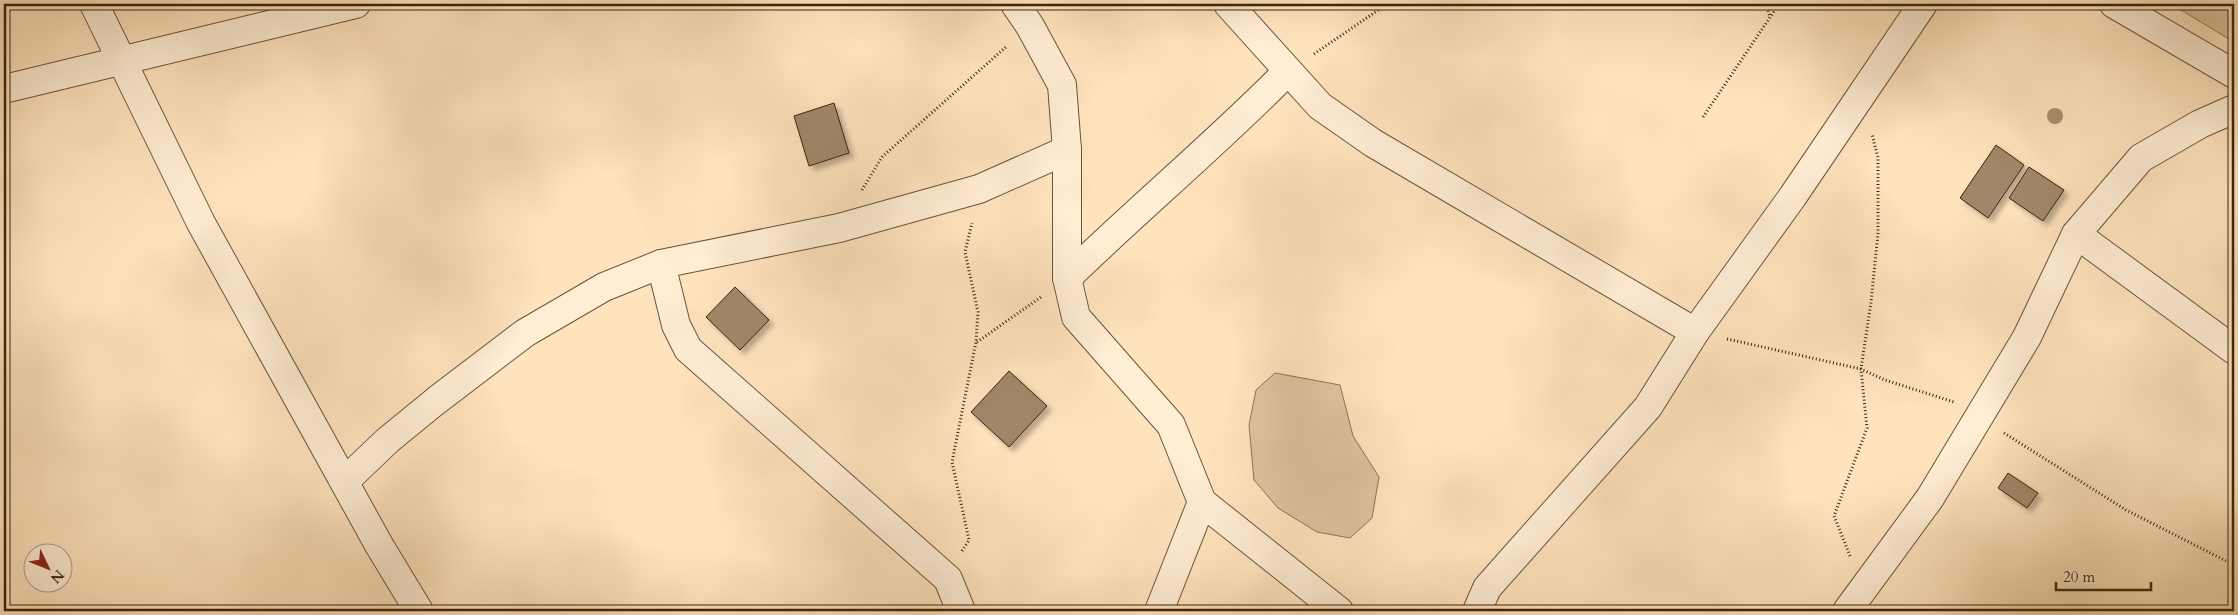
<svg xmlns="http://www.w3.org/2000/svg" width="2238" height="615" viewBox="0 0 2238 615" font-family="Cardo,serif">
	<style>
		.green { fill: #dec39f; stroke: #8c7456 }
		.building { fill: #a18769; stroke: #3b240e; filter: url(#shadow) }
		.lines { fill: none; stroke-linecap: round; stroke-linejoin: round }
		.minor-casing { stroke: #6c543a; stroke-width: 30 }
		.path { stroke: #3b240e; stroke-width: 3; stroke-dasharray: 1 2.5; stroke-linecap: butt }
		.minor { stroke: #ffedd4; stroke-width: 28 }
		.tree { fill: #aa9071 }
	</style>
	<defs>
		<filter id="shadow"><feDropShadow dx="4.5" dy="4.5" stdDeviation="2.5" flood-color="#0004"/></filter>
	</defs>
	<rect width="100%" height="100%" fill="#ffe3bd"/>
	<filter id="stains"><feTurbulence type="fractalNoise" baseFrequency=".004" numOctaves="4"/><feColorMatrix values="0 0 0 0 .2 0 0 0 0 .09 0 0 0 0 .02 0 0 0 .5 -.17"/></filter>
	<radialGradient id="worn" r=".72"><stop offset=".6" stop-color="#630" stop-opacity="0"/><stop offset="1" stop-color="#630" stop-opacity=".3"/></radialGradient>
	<g class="green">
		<polygon points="2171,4 2234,4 2234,42"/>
		<polygon points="1275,373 1340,385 1353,436 1379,477 1372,518 1350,538 1317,532 1278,508 1254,480 1249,425 1256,390"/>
	</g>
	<g class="building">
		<polygon points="834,103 849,153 809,166 794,116"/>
		<polygon points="1996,145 2024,165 1988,218 1960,198"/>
		<polygon points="2029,167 2064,190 2043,221 2009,198"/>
		<polygon points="735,287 769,320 740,350 706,317"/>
		<polygon points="1009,371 1047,406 1009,447 971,412"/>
		<polygon points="2008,473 2038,493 2027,508 1998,488"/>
	</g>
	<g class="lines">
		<defs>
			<g id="minor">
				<polyline points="94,4 201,223 379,545 419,611"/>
				<polyline points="1228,4 1320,106 1373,143 1695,332"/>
				<polyline points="2114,4 2234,74"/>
				<polyline points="4,89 356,4"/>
				<polyline points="1067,150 1067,278 1076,317 1171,425 1202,502 1339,611"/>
				<polyline points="2076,234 2234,350"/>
				<polyline points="661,264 676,325 688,349 948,579 961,611"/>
				<path d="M1067,278c72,-70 150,-135 221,-207"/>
				<polyline points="345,481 388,440 437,400 525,333 604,287 661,264 839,228 979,189 1067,150 1062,85 1030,26 1015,4"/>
				<polyline points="1159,611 1202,502"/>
				<polyline points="1477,611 1487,588 1648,407 1695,332 1793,196 1923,4"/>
				<polyline points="1847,611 1930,498 2027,337 2076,234 2141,158 2200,124 2234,109"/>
			</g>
		</defs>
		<use href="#minor" class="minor-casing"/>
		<g class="path">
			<polyline points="1766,4 1770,17"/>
			<polyline points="1314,54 1387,4"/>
			<polyline points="1703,117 1779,4"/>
			<polyline points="862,190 882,157 1007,46"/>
			<polyline points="1727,339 1861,369 1885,380 1954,402"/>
			<polyline points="977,342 1041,297"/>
			<polyline points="2004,433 2126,510 2234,565"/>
			<polyline points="962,551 969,540 952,462 976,342 978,312 965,252 972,223"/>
			<polyline points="1850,556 1834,516 1867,428 1861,369 1871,302 1878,233 1878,158 1872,134"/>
		</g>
		<use href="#minor" class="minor"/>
	</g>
	<circle class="tree" cx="2055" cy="116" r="8"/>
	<rect width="2238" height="615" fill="none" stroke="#ffe3bd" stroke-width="20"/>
	<rect x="5" y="5" width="2228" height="605" fill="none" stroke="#3b240e" stroke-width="2.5"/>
	<rect x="10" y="10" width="2218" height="595" fill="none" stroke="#3b240e"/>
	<g transform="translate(48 568) rotate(133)"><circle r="24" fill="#ffedd4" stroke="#b19d85"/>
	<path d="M0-4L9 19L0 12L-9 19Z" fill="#8f2418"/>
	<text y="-8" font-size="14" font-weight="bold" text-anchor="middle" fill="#3b240e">N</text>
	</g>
	<path d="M2056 582v8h95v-8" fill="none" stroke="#3b240e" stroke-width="2.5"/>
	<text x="2063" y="582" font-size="15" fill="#3b240e" stroke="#ffedd4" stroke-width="4" paint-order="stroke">20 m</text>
	<rect width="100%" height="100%" filter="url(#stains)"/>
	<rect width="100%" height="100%" fill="url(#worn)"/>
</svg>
